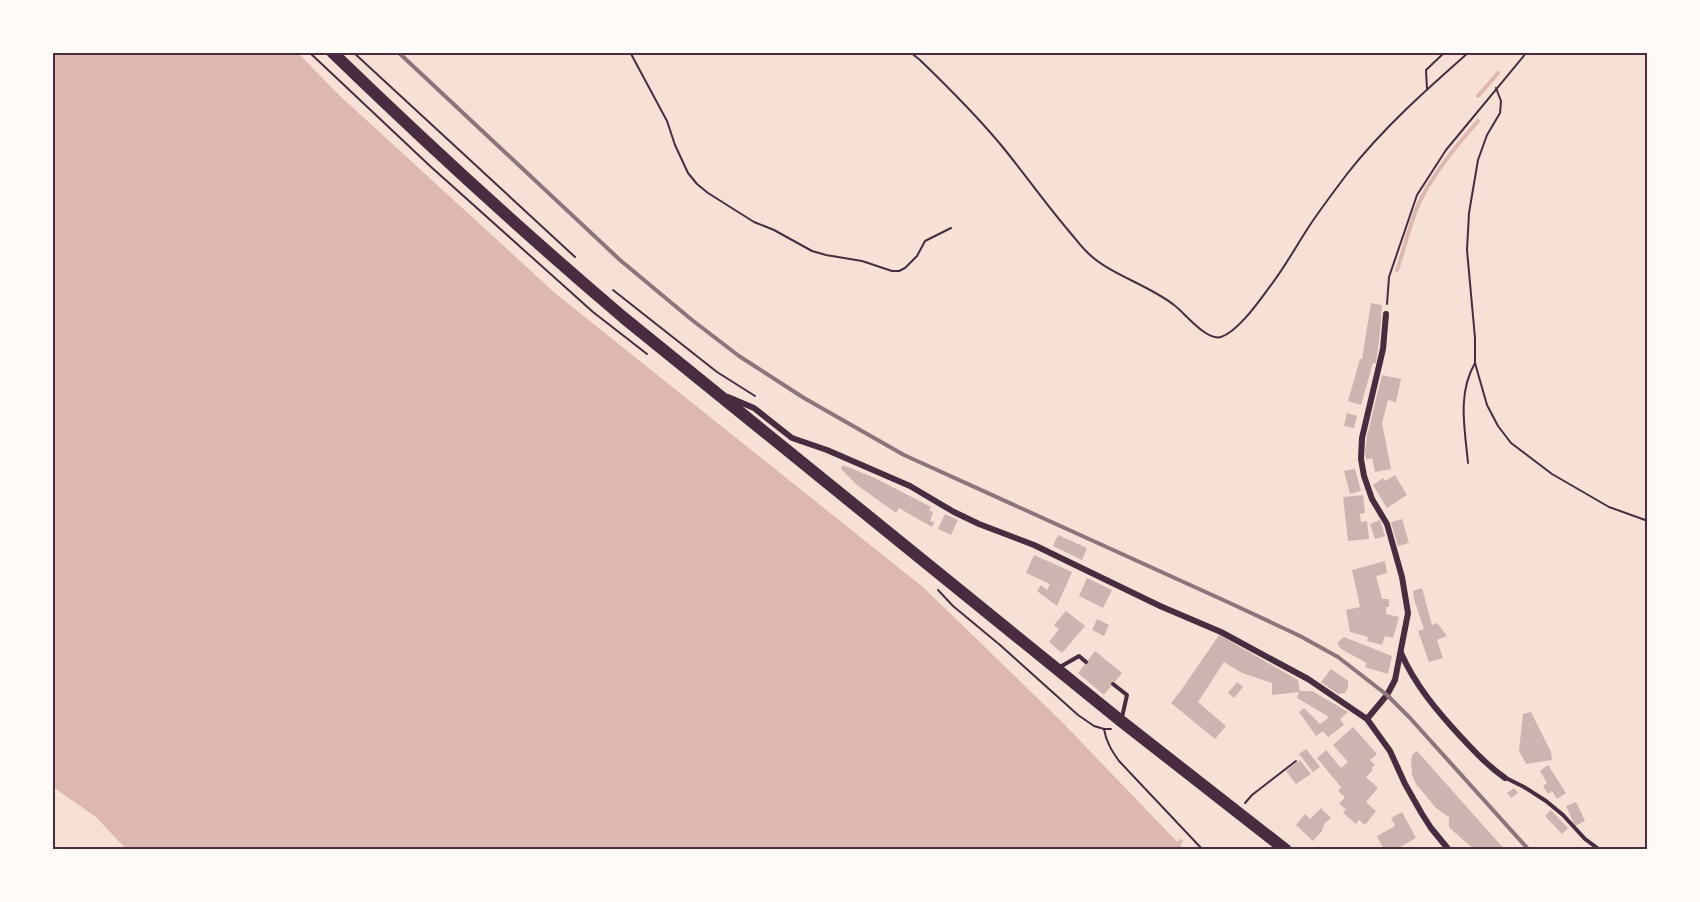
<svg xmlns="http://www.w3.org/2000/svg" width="1700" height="902" viewBox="0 0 1700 902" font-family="Literata,serif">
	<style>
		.water { fill: #dcb8b0 }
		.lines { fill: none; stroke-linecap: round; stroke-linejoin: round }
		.stream { stroke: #dcb8b0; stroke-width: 4 }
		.building { fill: #ccb4b1 }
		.path { stroke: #4a2c40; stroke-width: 2 }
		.service { stroke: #4a2c40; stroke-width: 4 }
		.minor { stroke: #4a2c40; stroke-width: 6 }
		.primary { stroke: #4a2c40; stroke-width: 12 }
		.rail { stroke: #8f747c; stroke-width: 4 }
		.neatline { fill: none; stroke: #4a2c40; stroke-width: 2 }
	</style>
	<rect width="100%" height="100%" fill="#f7e1d7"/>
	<polygon class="water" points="53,52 298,53 339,95 556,294 924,588 1063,723 1184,849 126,849 96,817 53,787"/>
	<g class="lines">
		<g class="stream">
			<polyline points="1478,96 1498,73"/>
			<path d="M1397,270c8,-23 13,-49 24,-71 15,-29 36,-54 57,-78"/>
			<polyline points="1172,850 1181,841"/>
		</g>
	</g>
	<g class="building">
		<polygon points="1371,303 1382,305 1380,333 1376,363 1373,363 1361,405 1348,401 1360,359 1362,359"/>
		<polygon points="1382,375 1401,379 1396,402 1388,400 1382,423 1391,469 1375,472 1372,458 1366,460 1365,452 1367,436"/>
		<polygon points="1347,413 1357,416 1354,428 1344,426"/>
		<polygon points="843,465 875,478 931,507 929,510 933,512 930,521 934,522 932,527 899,508 896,513 857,485 841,469"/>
		<polygon points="1355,469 1361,491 1350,494 1344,471"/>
		<polygon points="1395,475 1407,495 1387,508 1373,485 1383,478 1385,481"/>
		<polygon points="1363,495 1365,513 1360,514 1361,522 1367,521 1369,539 1348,541 1343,497"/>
		<polygon points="945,514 958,520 951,535 938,529"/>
		<polygon points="1402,519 1409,543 1398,546 1391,522"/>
		<polygon points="1380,520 1385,536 1375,539 1370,524"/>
		<polygon points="1058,535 1087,548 1082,560 1053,546"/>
		<polygon points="1034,555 1072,572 1057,606 1037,591 1041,585 1047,590 1050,584 1026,573"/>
		<polygon points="1385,561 1387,573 1376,576 1382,599 1389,599 1389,607 1386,607 1386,614 1399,617 1393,638 1385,636 1382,645 1367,641 1368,637 1350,632 1346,610 1360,607 1352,570"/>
		<polygon points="1087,578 1112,590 1103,608 1079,596"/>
		<polygon points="1422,588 1432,625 1437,623 1447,636 1437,640 1443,658 1429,662 1418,631 1424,629 1414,599 1413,591"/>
		<polygon points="1066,611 1085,626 1062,653 1049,642 1059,629 1054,625"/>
		<polygon points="1097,619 1109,625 1104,636 1092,630"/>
		<polygon points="1219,635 1298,680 1300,691 1312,691 1348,712 1340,719 1344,725 1328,737 1323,731 1316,736 1299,712 1304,708 1320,724 1329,717 1297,698 1299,692 1272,695 1272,683 1242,673 1224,662 1198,702 1226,726 1215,739 1171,703 1182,689"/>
		<polygon points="1344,637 1392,656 1388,674 1365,667 1367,663 1341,649 1337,643"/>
		<polygon points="1095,651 1122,673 1104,695 1078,673"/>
		<polygon points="1331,669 1348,681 1348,688 1345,693 1338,694 1321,682"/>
		<polygon points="1237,682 1243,687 1234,698 1228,693"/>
		<polygon points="1531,712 1551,752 1552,760 1526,764 1519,751 1520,741 1523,714"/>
		<polygon points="1353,727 1377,754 1370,760 1375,765 1371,768 1373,770 1366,777 1378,788 1366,802 1376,811 1365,825 1359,820 1356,824 1343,813 1346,809 1339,804 1345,797 1338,791 1341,787 1317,758 1326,750 1341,768 1348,762 1333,745"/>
		<polygon points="1306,749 1320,767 1313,772 1299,754"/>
		<polygon points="1417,751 1505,850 1475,850 1453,831 1449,827 1449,817 1436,808 1416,784 1412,775 1411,760 1413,754"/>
		<polygon points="1300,760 1311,774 1296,784 1286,771"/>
		<polygon points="1548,765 1566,793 1557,799 1552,791 1548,794 1543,786 1547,783 1540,771"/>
		<polygon points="1514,788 1518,793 1511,798 1507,793"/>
		<polygon points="1576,802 1585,821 1575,826 1566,806"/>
		<polygon points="1321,808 1331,818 1324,824 1322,831 1313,841 1296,825 1305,814 1310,819"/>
		<polygon points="1551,810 1568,828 1562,834 1545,816"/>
		<polygon points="1402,812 1416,838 1395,850 1384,850 1377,836 1395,826 1391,818"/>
	</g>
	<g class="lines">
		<g class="path">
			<polyline points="309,52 430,166 593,312 647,354"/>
			<polyline points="353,52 575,257"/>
			<polyline points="630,52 667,121 675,145 688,173 697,184 708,193 754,222 774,230 812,251 826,255 862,261 892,271 899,271 905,268 917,256 925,241 951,228"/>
			<path d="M910,52l10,8c28,27 56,55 81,85 23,28 44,58 67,85 7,8 13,17 21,24 22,21 60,31 85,51 12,9 32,36 47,32 17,-6 36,-33 47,-48 16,-20 28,-43 42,-64 12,-18 25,-35 37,-51 36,-46 79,-84 122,-122"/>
			<polyline points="1496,88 1501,101 1500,113 1487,135 1478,160 1469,213 1467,250 1475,338 1475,363 1487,405 1498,426 1511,443 1552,474 1609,507 1648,521"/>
			<polyline points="1427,89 1426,70 1445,52"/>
			<polyline points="613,290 717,372 755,396"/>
			<polyline points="1387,304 1389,277 1417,195 1446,150 1527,52"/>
			<path d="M1468,463c-3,-34 -11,-69 7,-100"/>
			<polyline points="938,590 953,606 1000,645 1078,715 1094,726 1104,729 1111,729"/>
			<path d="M1104,729c2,13 8,22 15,32l84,89"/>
			<polyline points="1245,803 1252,795 1296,761"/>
		</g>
		<g class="service">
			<polyline points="1060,667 1079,656 1086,662"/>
			<polyline points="1113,684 1127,695 1122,717"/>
			<polyline points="1506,778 1524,787 1546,801 1563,815 1585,839 1600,850"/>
		</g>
		<g class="minor">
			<polyline points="728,397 754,408 792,438 827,450 910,486 954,512 979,524 1034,545 1160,606 1221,632 1308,679 1367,719 1390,751 1405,784 1422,814 1431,828 1449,850"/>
			<path d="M1401,653c14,32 36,58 60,84 14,15 27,29 44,41"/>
			<polyline points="1367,719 1387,695 1395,680 1408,613 1402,577 1387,524 1372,499 1364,476 1361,459 1362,438 1383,349 1386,314"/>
		</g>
		<path class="primary" d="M332,52c95,92 192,181 292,266l497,403 165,129"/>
		<polyline class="rail" points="398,52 620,260 692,320 739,356 804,398 904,455 1232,604 1300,636 1338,657 1387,695 1410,718 1529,850"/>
	</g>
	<rect width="1700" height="902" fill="none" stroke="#fffaf5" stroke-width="108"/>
	<rect x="54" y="54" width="1592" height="794" class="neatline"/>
</svg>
